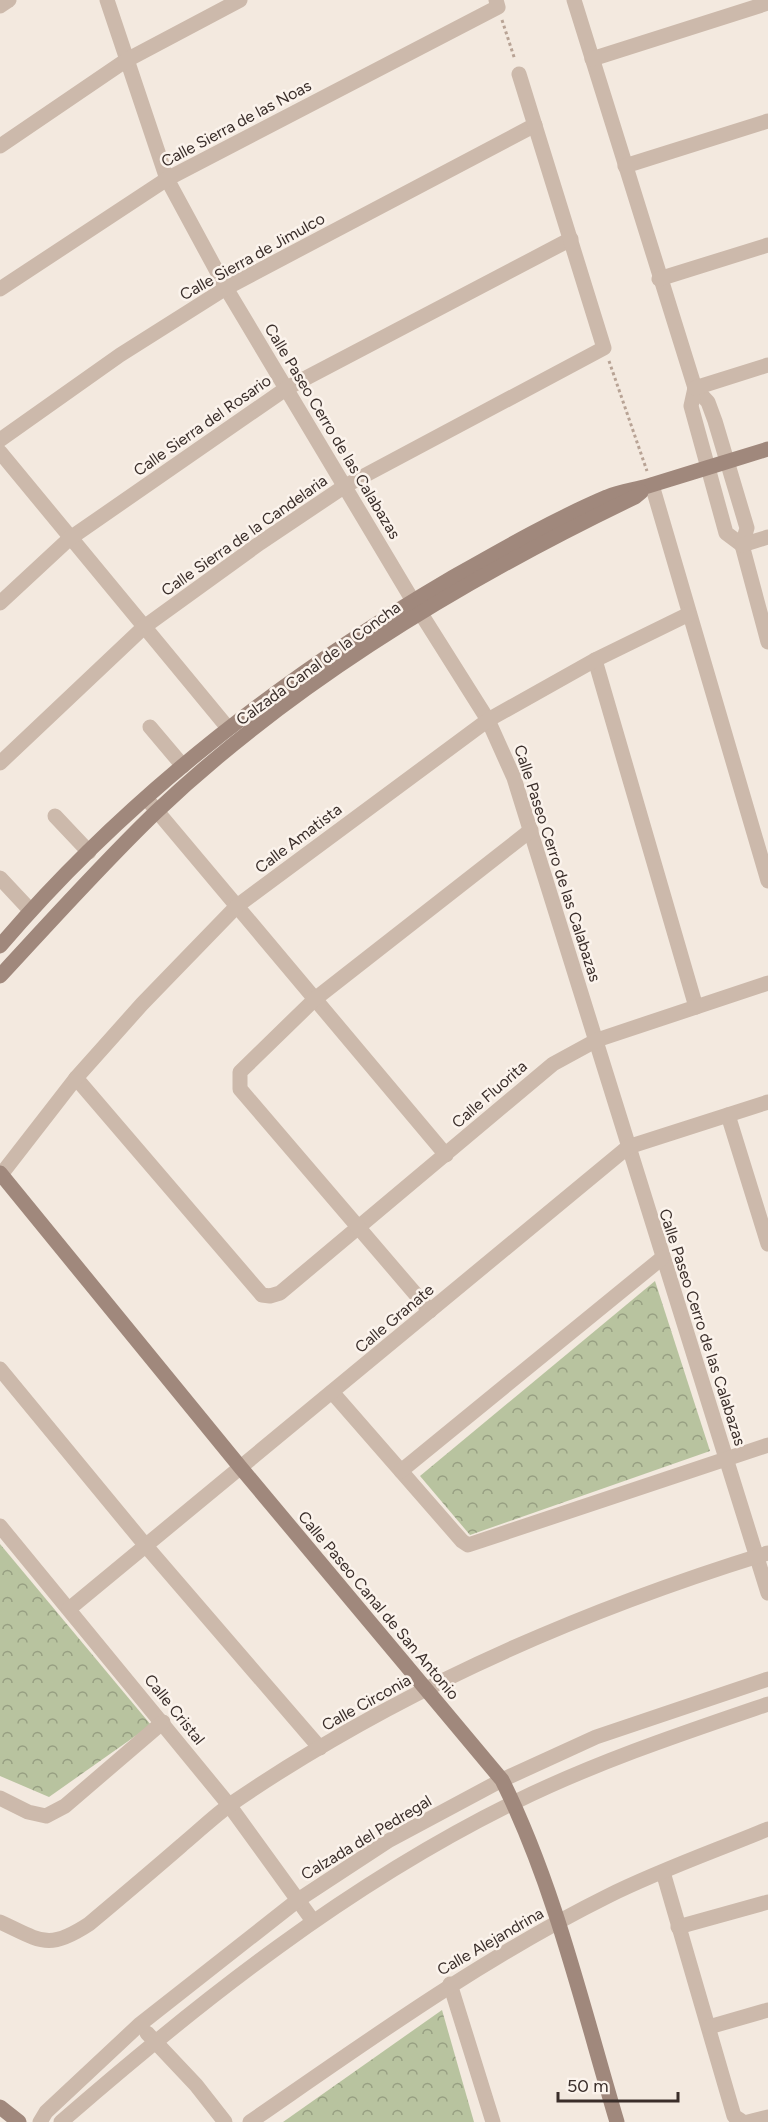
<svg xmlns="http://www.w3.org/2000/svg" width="768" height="2122" viewBox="0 0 768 2122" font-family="Figtree,sans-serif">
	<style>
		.forest { fill: url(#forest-crowns) }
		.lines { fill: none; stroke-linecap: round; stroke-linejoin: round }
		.path { stroke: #b8a395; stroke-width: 3; stroke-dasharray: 3 3; stroke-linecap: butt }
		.street { stroke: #ccb9ab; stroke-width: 15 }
		.secondary { stroke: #a0887c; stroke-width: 15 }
		.labels { text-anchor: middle; stroke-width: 5; stroke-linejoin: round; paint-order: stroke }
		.street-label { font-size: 16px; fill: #3a2e2a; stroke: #fbf3ec }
	</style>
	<defs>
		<pattern id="forest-crowns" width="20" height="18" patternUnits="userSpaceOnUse" patternTransform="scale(1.5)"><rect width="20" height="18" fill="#b8c39f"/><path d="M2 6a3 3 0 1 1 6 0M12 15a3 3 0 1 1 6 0" fill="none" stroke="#979f82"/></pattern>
	</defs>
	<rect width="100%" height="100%" fill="#f3e9df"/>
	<g class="forest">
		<polygon points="655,1281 710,1451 470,1535 420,1476"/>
		<polygon points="0,1544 151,1725 49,1797 0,1776"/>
		<polygon points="442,2010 474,2122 283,2122"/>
	</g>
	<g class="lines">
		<g class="path">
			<polyline points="502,20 515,60"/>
			<polyline points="609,361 647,471"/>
		</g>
		<g class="street">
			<polyline points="107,0 167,179 226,288 413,601 488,720 514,778 768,1593"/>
			<polyline points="574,0 695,388 708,402 715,421 747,528 742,545 768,642"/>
			<polyline points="0,6 9,0"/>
			<polyline points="592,59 768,3"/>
			<polyline points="0,146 125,61 240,0"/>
			<polyline points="625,166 768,121"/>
			<polyline points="659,279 768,245"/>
			<polyline points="0,289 167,179 498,7 496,0"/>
			<polyline points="695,388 691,406 726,533 742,545"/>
			<polyline points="695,388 768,365"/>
			<polyline points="0,440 120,355 226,288 535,125"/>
			<polyline points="0,452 228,728"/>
			<polyline points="652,485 768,881"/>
			<polyline points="742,545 768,537"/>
			<polyline points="0,603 69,539 287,388 571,239"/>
			<polyline points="595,660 696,1007"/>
			<polyline points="150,727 183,766"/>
			<polyline points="0,763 144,627 260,543 345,486 604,348 519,74"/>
			<polyline points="146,798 446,1155"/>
			<polyline points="55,816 89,852"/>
			<polyline points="0,878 30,910"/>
			<polyline points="76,1078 262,1295 270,1296 280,1293 553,1064 597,1040 768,983"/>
			<polyline points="728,1115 768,1244"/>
			<polyline points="0,1176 76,1078 142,1004 237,906 488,720 595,660 689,614"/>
			<polyline points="430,1311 240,1089 240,1072 315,999 531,830"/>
			<polyline points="0,1369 146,1546 320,1748"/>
			<polyline points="332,1392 462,1541 468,1545 768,1445"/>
			<polyline points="401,1471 662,1258"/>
			<polyline points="0,1526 229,1805 313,1921"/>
			<polyline points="69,1609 628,1147 768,1102"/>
			<polyline points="0,1798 28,1812 46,1816 65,1806 163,1722"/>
			<polyline points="663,1872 734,2116 743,2122"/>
			<path d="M0,1922c41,19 48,29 89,2 31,-26 62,-52 93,-79 16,-13 32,-29 49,-41 163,-112 349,-193 537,-251"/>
			<polyline points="678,1927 768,1902"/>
			<polyline points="450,1984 493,2122"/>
			<polyline points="709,2027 768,2010"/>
			<polyline points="147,2033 196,2085 225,2122"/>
			<polyline points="40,2122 46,2112 139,2025 298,1900 388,1841 502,1780 596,1737 768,1679"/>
			<path d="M61,2122c139,-121 287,-238 454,-320 81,-40 168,-69 253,-98"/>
			<path d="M250,2122c116,-80 231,-163 358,-226 52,-26 107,-45 160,-67"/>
			<polyline points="748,2122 768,2117"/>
		</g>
		<g class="secondary">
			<path d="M0,946c126,-148 283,-269 450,-367 51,-29 103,-59 157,-82 13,-6 27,-7 41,-11 40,-12 80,-25 120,-37"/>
			<path d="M0,976c51,-55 102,-112 156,-164 138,-131 308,-233 479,-315l6,-5"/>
			<path d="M0,1173l241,295 261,312c53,107 81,228 115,342"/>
			<polyline points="0,2107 19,2122"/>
		</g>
	</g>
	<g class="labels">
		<g class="street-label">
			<text transform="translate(236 123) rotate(-28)" y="6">Calle Sierra de las Noas</text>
			<text transform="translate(252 256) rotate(-29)" y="6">Calle Sierra de Jimulco</text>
			<text transform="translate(202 425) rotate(-35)" y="6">Calle Sierra del Rosario</text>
			<text transform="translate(333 431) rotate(59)" y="6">Calle Paseo Cerro de las Calabazas</text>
			<text transform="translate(244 535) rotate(-35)" y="6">Calle Sierra de la Candelaria</text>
			<text transform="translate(318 663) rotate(-36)" y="6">Calzada Canal de la Concha</text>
			<text transform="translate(298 838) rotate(-37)" y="6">Calle Amatista</text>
			<text transform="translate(558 863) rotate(72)" y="6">Calle Paseo Cerro de las Calabazas</text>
			<text transform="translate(489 1094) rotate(-41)" y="6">Calle Fluorita</text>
			<text transform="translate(394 1318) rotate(-40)" y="6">Calle Granate</text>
			<text transform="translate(703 1327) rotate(72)" y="6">Calle Paseo Cerro de las Calabazas</text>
			<text transform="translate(379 1605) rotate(50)" y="6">Calle Paseo Canal de San Antonio</text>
			<text transform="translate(366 1702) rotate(-29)" y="6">Calle Circonia</text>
			<text transform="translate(175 1709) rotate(51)" y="6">Calle Cristal</text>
			<text transform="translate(366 1837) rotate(-31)" y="6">Calzada del Pedregal</text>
			<text transform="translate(490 1941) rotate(-30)" y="6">Calle Alejandrina</text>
		</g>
	</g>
	<path d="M558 2092v9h120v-9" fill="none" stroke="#3a2e2a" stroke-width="3"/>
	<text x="567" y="2092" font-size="18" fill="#3a2e2a" stroke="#fbf3ec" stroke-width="4.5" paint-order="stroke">50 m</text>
</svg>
